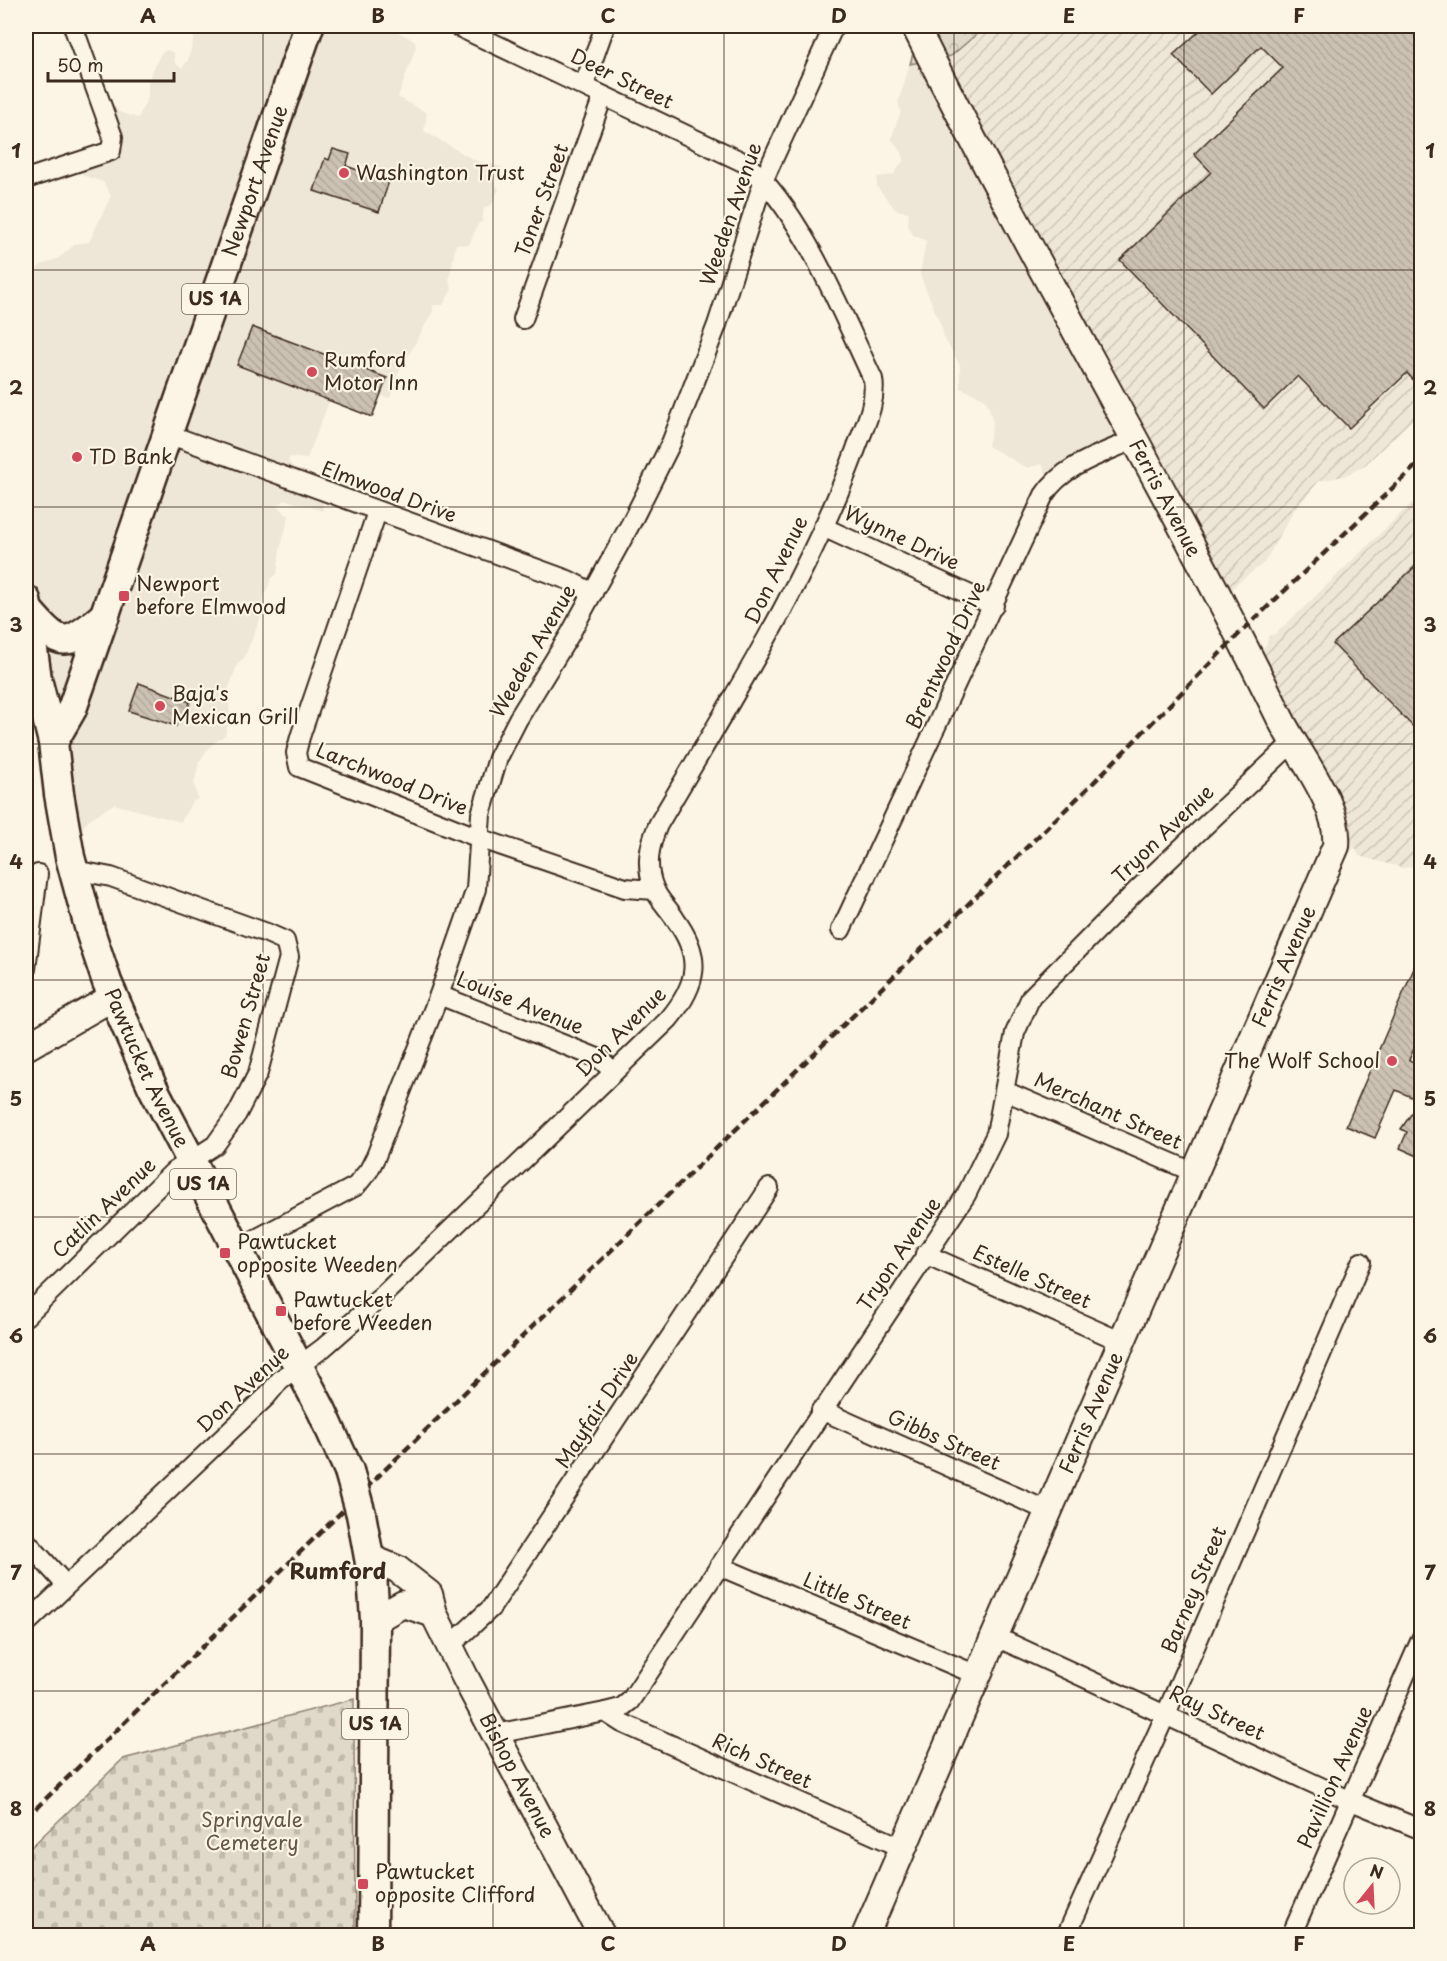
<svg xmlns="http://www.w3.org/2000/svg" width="1447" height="1961" viewBox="0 0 1447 1961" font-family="'Playpen Sans',sans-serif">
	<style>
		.built { fill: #eee6d6 }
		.industrial { fill: url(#industrial-furrows) }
		.forest { fill: url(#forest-crowns); stroke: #8e8173; stroke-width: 1.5 }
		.cemetery { fill: url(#cemetery-stones); stroke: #8e8173; stroke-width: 1.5 }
		.building { fill: url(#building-back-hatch); stroke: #3b2a1e; stroke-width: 1.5 }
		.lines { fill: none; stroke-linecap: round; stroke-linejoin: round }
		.street-casing { stroke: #3b2a1e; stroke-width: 22 }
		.secondary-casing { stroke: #3b2a1e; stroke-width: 30 }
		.primary-casing { stroke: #3b2a1e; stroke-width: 33 }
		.street { stroke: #fcf5e5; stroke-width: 18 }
		.secondary { stroke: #fcf5e5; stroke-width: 26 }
		.primary { stroke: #fcf5e5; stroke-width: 28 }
		.rail { stroke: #3b2a1e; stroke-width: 4.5; stroke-dasharray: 9 4.5; stroke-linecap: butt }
		.primary-bridge-casing { stroke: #3b2a1e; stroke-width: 33; stroke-linecap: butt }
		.primary-bridge { stroke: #fcf5e5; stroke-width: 28 }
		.grid { fill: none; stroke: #3b2a1e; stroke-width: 1.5; stroke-opacity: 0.55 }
		.poi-dot { fill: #d1495b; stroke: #fcf5e5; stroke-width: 2 }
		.labels { text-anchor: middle; stroke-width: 4.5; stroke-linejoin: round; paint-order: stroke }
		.shield { fill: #fcf5e5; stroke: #75675a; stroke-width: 1.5 }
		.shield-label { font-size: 18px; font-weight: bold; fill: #3b2a1e }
		.street-label { font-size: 20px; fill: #3b2a1e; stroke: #fcf5e5 }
		.poi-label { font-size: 20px; fill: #3b2a1e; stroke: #fcf5e5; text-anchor: start }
		.park-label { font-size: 20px; fill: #645648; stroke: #fcf5e5 }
		.quarter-label { font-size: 22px; font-weight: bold; fill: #3b2a1e; stroke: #fcf5e5 }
		.neatline { fill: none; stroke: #3b2a1e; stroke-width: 2 }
		.grid-label { font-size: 20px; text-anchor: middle; font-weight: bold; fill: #3b2a1e }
	</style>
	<defs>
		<pattern id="industrial-furrows" width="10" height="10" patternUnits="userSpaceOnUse" patternTransform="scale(1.5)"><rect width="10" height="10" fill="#eee6d6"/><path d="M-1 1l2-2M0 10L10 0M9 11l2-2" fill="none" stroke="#cdc5b7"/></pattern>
		<pattern id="forest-crowns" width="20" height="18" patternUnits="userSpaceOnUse" patternTransform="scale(1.5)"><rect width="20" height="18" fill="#e0d8c8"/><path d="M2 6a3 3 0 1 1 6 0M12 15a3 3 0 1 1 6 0" fill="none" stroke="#c1baab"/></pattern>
		<pattern id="cemetery-stones" width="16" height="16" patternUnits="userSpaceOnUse" patternTransform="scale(1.5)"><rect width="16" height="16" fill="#e0d8c8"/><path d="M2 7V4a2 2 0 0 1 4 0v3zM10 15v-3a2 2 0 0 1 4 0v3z" fill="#c1baab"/></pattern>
		<pattern id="building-back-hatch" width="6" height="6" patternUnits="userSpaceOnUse" patternTransform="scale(1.5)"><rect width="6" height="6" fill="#ccc2b3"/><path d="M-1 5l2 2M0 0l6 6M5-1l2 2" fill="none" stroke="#b0a79a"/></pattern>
	</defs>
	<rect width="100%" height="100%" fill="#fcf5e5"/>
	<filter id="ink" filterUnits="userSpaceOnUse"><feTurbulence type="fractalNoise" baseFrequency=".0167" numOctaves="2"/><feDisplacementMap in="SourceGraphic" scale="12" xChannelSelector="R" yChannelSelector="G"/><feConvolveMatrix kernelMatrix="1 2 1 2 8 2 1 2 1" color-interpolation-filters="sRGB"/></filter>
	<g filter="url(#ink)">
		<g class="built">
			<polygon points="190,26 404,26 397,29 398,32 415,41 416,47 398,97 427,113 424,131 474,160 502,167 494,182 499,189 492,204 484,208 482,222 478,224 469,245 456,244 449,280 452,289 443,305 433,305 433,311 396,378 390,398 339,385 335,386 307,459 289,457 289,462 295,470 331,486 322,495 323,511 286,500 276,506 289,516 280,550 277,574 271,579 263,600 262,615 244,658 238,663 228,690 230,716 225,735 210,746 199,762 194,784 198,799 191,803 181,822 114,804 90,819 79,831 26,644 26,313 29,311 29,291 26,277 34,274 41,265 59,258 75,244 89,242 111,196 103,182 82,175 84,163 108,155 101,111 109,98 119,112 138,118 148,97 148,81 161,53 167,50 174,53 175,63 182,68 188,60 194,38"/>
			<polygon points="940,58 1130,446 1060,481 1046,473 1042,464 1027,468 988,446 993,423 989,407 984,398 960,388 960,365 944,338 942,328 920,275 926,241 913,235 908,225 909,212 896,210 877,187 877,177 893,175 904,160 902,152 891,139 901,111 898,103 910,64"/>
		</g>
		<g class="industrial">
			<polygon points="986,26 1421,26 1421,411 1363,467 1344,476 1319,481 1293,512 1264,563 1237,583 1221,604 940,58 951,56"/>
			<polygon points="1421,494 1421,865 1403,868 1359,856 1355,847 1347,854 1335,881 1327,885 1326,819 1249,665 1266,645 1269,636 1275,634 1298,613"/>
		</g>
		<polygon class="forest" points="909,26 986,26 951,56 910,64 913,53 922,52"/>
		<polygon class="cemetery" points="354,1699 355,1935 26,1935 26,1852 123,1759"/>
		<g class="building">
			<polygon points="1205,26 1422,26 1422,379 1417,384 1407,373 1349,428 1298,376 1264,409 1120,260 1211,172 1194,154 1283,68 1261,46 1211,94 1173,55"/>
			<polygon points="333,149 350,154 346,166 389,181 379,212 314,191 325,158 329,160"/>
			<polygon points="252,327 387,378 372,417 237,365"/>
			<polygon points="1422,560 1422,736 1333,644"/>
			<polygon points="139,683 190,702 185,718 179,716 176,726 129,711"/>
			<polygon points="1415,966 1422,969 1422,1031 1409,1060 1422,1066 1420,1157 1400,1148 1407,1132 1401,1129 1420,1101 1396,1090 1375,1138 1346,1126"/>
		</g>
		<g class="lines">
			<defs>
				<g id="street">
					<polyline points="584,85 605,26"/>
					<polyline points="26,179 111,151 113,137 73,26"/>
					<polyline points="523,319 603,96"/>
					<polyline points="168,434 568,580 593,593"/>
					<polyline points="377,512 300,737 296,753 299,767 479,838 625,888 655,890"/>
					<polyline points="823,527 994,606"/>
					<path d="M841,930l203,-435c19,-30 58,-41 89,-55"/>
					<polyline points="26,969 38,874"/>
					<polyline points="439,995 600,1059 614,1072"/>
					<polyline points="1005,1091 1193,1172"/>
					<polyline points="237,1249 356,1186 369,1170 376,1156 439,995 476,889 481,814 498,758 518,719 569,636 631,523 671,443 717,325 764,179 834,26"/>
					<polyline points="925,1254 1120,1341"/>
					<polyline points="26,1316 173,1172 215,1145 237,1114 258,1073 289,957 285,941 267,933 111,877 74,870"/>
					<polyline points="821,1410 1048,1511"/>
					<polyline points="26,1541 65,1584"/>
					<polyline points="719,1566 977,1675"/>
					<path d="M26,1624l240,-227 14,-17 43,-32 58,-51 288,-278c29,-35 34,-62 6,-100 -6,-10 -17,-20 -21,-31 -9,-22 -5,-42 4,-63 71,-122 149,-243 198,-376 8,-22 21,-46 17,-70 -32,-67 -72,-170 -128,-216l-288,-137"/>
					<polyline points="994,1636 1349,1800 1422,1830"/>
					<polyline points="450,1646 491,1608 769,1188"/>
					<polyline points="605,1712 622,1723 903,1848"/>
					<polyline points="496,1734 605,1712 621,1708 630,1701 966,1195 996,1134 1015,1033 1031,997 1136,891 1292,743"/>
					<polyline points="1066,1936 1166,1714 1361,1262"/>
					<polyline points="1291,1936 1422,1637"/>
				</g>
				<g id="secondary">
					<polyline points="26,1047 113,997"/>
					<path id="s1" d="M370,1558l27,11 32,25 5,20 31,63 137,259"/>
					<polyline points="375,1620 403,1604 434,1614"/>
					<path id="s2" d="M865,1936l471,-1090c4,-42 -36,-88 -55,-126 -115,-235 -250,-460 -366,-694"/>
				</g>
				<g id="primary">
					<path id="s3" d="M26,600l11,79 16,63 6,52 11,63 21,77 16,48 45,104 170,325 27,60"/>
					<path d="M28,610c33,39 38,38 77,5"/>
					<path id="s4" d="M53,742l19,-33 237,-683"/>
					<polyline points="361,1514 372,1574 375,1620 373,1936"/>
				</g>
			</defs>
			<use href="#street" class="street-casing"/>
			<use href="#secondary" class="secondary-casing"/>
			<use href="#primary" class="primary-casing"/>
			<use href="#street" class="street"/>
			<use href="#secondary" class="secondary"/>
			<use href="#primary" class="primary"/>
			<polyline class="rail" points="26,1818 1093,783 1238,635 1422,460"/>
			<defs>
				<polyline id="primary-bridge" points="349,1471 361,1514"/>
			</defs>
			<use href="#primary-bridge" class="primary-bridge-casing"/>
			<use href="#primary-bridge" class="primary-bridge"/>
		</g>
	</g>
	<path class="grid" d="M263,26v1910M493,26v1910M724,26v1910M954,26v1910M1184,26v1910M26,270h1396M26,507h1396M26,744h1396M26,980h1396M26,1217h1396M26,1454h1396M26,1691h1396"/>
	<g class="poi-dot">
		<circle cx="344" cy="173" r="6"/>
		<circle cx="312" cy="372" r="6"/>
		<circle cx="77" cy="457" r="6"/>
		<rect x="118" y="590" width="12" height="12" rx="3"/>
		<circle cx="160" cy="706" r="6"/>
		<circle cx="1392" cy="1061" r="6"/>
		<rect x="219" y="1247" width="12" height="12" rx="3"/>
		<rect x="275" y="1305" width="12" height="12" rx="3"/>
		<rect x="357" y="1878" width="12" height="12" rx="3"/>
	</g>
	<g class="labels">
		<g class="shield">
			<rect x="182" y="284" width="66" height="30" rx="4.5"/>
			<rect x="170" y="1169" width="66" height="30" rx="4.5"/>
			<rect x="342" y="1709" width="66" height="30" rx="4.5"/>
		</g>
		<g class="shield-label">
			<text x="215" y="305">US 1A</text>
			<text x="203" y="1190">US 1A</text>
			<text x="375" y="1730">US 1A</text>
		</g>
		<g class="street-label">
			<text transform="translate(622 79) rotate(26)" y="7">Deer Street</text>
			<text dy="7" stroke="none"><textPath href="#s4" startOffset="597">Newport Avenue</textPath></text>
			<text transform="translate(542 200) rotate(-70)" y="7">Toner Street</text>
			<text transform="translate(731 214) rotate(-71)" y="7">Weeden Avenue</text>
			<text transform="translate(389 492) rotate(20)" y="7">Elmwood Drive</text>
			<text transform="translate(1165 498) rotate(62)" y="7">Ferris Avenue</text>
			<text transform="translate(902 538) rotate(25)" y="7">Wynne Drive</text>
			<text transform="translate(776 570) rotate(-64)" y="7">Don Avenue</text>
			<text transform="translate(533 651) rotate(-60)" y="7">Weeden Avenue</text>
			<text transform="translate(946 655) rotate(-65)" y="7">Brentwood Drive</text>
			<text transform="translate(392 779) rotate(22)" y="7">Larchwood Drive</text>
			<text transform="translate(1163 834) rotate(-44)" y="7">Tryon Avenue</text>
			<text dy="7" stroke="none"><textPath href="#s2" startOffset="1056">Ferris Avenue</textPath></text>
			<text transform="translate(520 1003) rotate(22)" y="7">Louise Avenue</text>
			<text transform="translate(246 1016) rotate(-74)" y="7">Bowen Street</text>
			<text transform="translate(621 1032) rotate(-45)" y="7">Don Avenue</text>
			<text dy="7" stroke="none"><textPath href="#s3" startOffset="486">Pawtucket Avenue</textPath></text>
			<text transform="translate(1108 1111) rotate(24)" y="7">Merchant Street</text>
			<text transform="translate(104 1208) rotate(-44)" y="7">Catlin Avenue</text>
			<text transform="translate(899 1254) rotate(-56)" y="7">Tryon Avenue</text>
			<text transform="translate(1032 1277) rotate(24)" y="7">Estelle Street</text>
			<text transform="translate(243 1389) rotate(-43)" y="7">Don Avenue</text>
			<text transform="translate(597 1410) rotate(-57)" y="7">Mayfair Drive</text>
			<text dy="7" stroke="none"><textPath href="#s2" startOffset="570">Ferris Avenue</textPath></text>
			<text transform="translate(944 1440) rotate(24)" y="7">Gibbs Street</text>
			<text transform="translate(1194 1590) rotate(-67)" y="7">Barney Street</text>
			<text transform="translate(857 1601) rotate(23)" y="7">Little Street</text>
			<text transform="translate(1217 1713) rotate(25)" y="7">Ray Street</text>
			<text transform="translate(762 1761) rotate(24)" y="7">Rich Street</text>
			<text dy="7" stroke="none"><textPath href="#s1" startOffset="272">Bishop Avenue</textPath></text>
			<text transform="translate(1335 1777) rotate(-66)" y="7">Pavillion Avenue</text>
		</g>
		<g class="poi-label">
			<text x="356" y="180">Washington Trust</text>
			<text x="324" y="367">Rumford<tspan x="324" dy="23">Motor Inn</tspan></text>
			<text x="89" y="464">TD Bank</text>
			<text x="136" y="591">Newport<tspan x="136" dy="23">before Elmwood</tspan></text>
			<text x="172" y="701">Baja's<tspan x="172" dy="23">Mexican Grill</tspan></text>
			<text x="1380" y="1068" text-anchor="end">The Wolf School</text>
			<text x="237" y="1249">Pawtucket<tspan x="237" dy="23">opposite Weeden</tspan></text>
			<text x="293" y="1307">Pawtucket<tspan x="293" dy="23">before Weeden</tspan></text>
			<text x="375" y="1879">Pawtucket<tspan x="375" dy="23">opposite Clifford</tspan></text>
		</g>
		<g class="park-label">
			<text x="252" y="1827">Springvale<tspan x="252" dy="23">Cemetery</tspan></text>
		</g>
		<g class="quarter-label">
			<text x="338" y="1579">Rumford</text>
		</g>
	</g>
	<rect width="1447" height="1961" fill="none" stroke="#fcf5e5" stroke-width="66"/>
	<g transform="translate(1372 1886) rotate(18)"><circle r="28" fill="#fcf5e5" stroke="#afa495" stroke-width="1.5"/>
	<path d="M0-4.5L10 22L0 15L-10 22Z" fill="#d1495b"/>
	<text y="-9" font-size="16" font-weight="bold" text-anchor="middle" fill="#3b2a1e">N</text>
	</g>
	<path d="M48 72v9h126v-9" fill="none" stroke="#3b2a1e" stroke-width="3"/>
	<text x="57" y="72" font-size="18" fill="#3b2a1e" stroke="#fcf5e5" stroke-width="4.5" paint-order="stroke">50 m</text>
	<rect x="33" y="33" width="1381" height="1895" class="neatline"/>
	<g class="grid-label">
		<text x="148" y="23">A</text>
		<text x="378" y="23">B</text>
		<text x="608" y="23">C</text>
		<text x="839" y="23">D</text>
		<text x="1069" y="23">E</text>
		<text x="1299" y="23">F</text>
		<text x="16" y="158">1</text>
		<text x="1430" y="158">1</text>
		<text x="16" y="395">2</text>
		<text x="1430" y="395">2</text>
		<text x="16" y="632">3</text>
		<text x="1430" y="632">3</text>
		<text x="16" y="869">4</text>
		<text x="1430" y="869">4</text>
		<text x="16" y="1106">5</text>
		<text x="1430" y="1106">5</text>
		<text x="16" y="1343">6</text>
		<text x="1430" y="1343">6</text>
		<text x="16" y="1580">7</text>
		<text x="1430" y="1580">7</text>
		<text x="16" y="1816">8</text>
		<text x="1430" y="1816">8</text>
		<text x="148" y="1951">A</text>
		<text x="378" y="1951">B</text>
		<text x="608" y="1951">C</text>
		<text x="839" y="1951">D</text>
		<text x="1069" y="1951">E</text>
		<text x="1299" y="1951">F</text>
	</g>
</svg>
